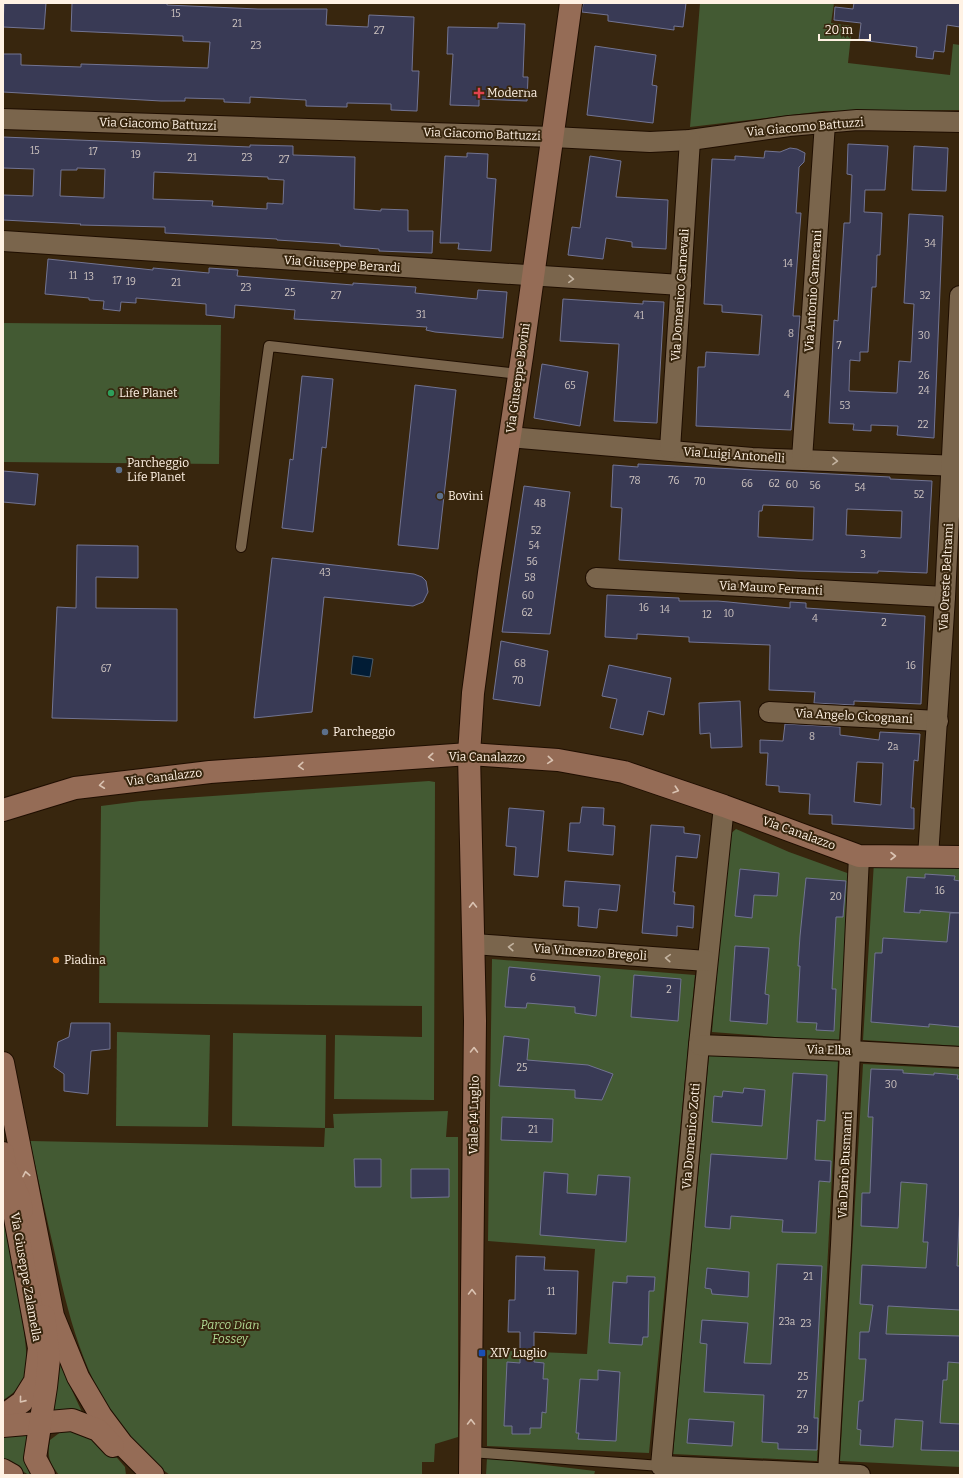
<svg xmlns="http://www.w3.org/2000/svg" width="963" height="1478" viewBox="0 0 963 1478" font-family="Bitter,serif">
	<style>
		.green { fill: #435a33 }
		.water { fill: #011c35; stroke: #4d5c6a }
		.building { fill: #393a55; stroke: #727492; fill-rule: evenodd }
		.lines { fill: none; stroke-linecap: round; stroke-linejoin: round }
		.lane-casing { stroke: #1f0e00; stroke-width: 12 }
		.street-casing { stroke: #1f0e00; stroke-width: 22 }
		.secondary-casing { stroke: #1f0e00; stroke-width: 24 }
		.lane { stroke: #7a654c; stroke-width: 10 }
		.street { stroke: #7a654c; stroke-width: 20 }
		.secondary { stroke: #956c56; stroke-width: 22 }
		.oneway { stroke: #c3b3a0 }
		.oneway2 { stroke: #dac3b2 }
		.health-dot { fill: #e0444e; stroke: #38260e; stroke-width: 1.5 }
		.leisure-dot { fill: #2e9e5b; stroke: #38260e; stroke-width: 1.5 }
		.service-dot { fill: #5c6f8a; stroke: #38260e; stroke-width: 1.5 }
		.food-dot { fill: #e8710a; stroke: #38260e; stroke-width: 1.5 }
		.transit-dot { fill: #1a4fb4; stroke: #38260e; stroke-width: 1.5 }
		.labels { text-anchor: middle; stroke-width: 4; stroke-linejoin: round; paint-order: stroke }
		.number-label { font-size: 10px; fill: #cec4c0 }
		.poi-label { font-size: 12px; fill: #fff2e4; stroke: #38260e; text-anchor: start }
		.street-label { font-size: 12px; fill: #fff2e4; stroke: #38260e }
		.park-label { font-size: 12px; font-style: italic; fill: #b0d994; stroke: #38260e }
	</style>
	<rect width="100%" height="100%" fill="#38260e"/>
	<g class="green">
		<polygon points="700,3 834,3 831,23 852,26 848,63 950,75 953,44 960,45 960,110 824,111 690,127"/>
		<polygon points="3,323 221,325 219,464 3,462"/>
		<polygon points="429,781 435,782 434,1100 334,1099 335,1035 422,1037 422,1006 99,1003 101,806 140,801"/>
		<polygon points="736,829 789,852 850,874 839,1042 712,1032 729,835"/>
		<polygon points="874,862 960,864 960,1046 863,1040"/>
		<polygon points="492,959 695,975 649,1453 487,1446 487,1350 587,1354 595,1249 488,1241"/>
		<polygon points="117,1032 210,1035 208,1127 116,1126"/>
		<path d="M233,1033l93,2 -1,93h9l-1,-14 115,-3 -2,26h12v300l-23,7 -1,18h-12v13h-252c-8,-6 -17,-12 -24,-19 -56,-56 -75,-127 -91,-202 -9,-38 -17,-75 -25,-113l294,6 1,-19 -93,-2z"/>
		<polygon points="709,1055 838,1061 817,1461 673,1454"/>
		<polygon points="863,1064 960,1069 960,1467 840,1461"/>
		<path d="M3,1219c6,27 30,136 22,157 -4,11 -12,18 -22,24z"/>
		<polygon points="58,1360 82,1412 55,1415 52,1409"/>
		<path d="M62,1431h17l33,21 13,15 1,8h-67c-10,-13 -12,-18 -9,-35z"/>
		<polygon points="29,1432 32,1469 29,1475 3,1460 3,1436"/>
		<polygon points="487,1458 595,1471 594,1475 486,1475"/>
	</g>
	<polygon class="water" points="353,656 373,659 370,677 351,674"/>
	<g class="building">
		<polygon points="4,3 46,3 44,29 3,27"/>
		<polygon points="72,3 167,3 167,5 258,9 327,9 326,25 368,27 369,15 414,17 412,71 419,71 417,111 391,110 391,104 347,103 347,107 306,106 306,100 250,97 250,103 224,102 224,99 185,98 185,101 161,101 3,92 3,54 21,54 21,65 81,67 81,64 208,68 210,42 183,41 183,36 71,31"/>
		<polygon points="583,3 686,3 683,27 674,26 674,30 608,21 608,15 582,12"/>
		<polygon points="854,3 960,3 960,27 947,25 944,52 934,51 933,59 916,57 917,47 859,40 861,23 834,20 835,7 853,9"/>
		<polygon points="498,23 525,24 523,77 528,77 527,101 479,99 479,106 450,105 453,54 447,54 448,27 498,28"/>
		<polygon points="595,46 656,55 652,85 657,86 653,123 587,115"/>
		<path d="M3,137l247,10v-2l43,1v9l62,2 -1,52 27,2v-2l27,1v21h25l-1,22 -53,-2v-2l-39,-3v-2l-63,-4v-1l-112,-6v-6l-85,-2 1,-1 -78,-4v-25l30,1 1,-27 -31,-1zM77,168l28,1 -1,29 -44,-2 1,-26h16zM154,172l114,5v2l16,1 -1,24 -16,-1v6l-55,-3 1,-5 -60,-2z"/>
		<polygon points="848,144 888,146 885,190 865,190 864,212 882,213 880,255 877,255 876,287 872,287 868,352 860,352 860,361 850,360 849,391 897,393 899,361 911,362 914,304 904,303 909,214 943,216 934,438 897,435 898,426 871,425 871,431 853,430 854,424 829,423 834,320 838,321 844,223 850,223 852,175 847,174"/>
		<polygon points="914,146 948,148 946,191 912,190"/>
		<polygon points="790,148 797,149 805,153 804,162 799,167 796,213 801,213 793,316 800,316 791,430 696,426 698,367 705,367 706,352 759,355 762,315 722,312 722,305 704,304 712,159 735,160 735,156 764,158 765,151 780,152"/>
		<polygon points="467,153 488,154 487,178 496,179 491,251 458,249 459,243 440,243 445,156 467,157"/>
		<polygon points="590,156 621,161 616,197 668,200 666,249 632,247 632,242 606,238 603,259 568,255 572,227 580,228"/>
		<polygon points="48,259 153,270 153,268 209,273 209,268 238,270 237,276 353,285 353,283 416,287 415,293 477,299 478,290 507,292 503,338 435,332 426,330 427,327 294,319 295,310 235,305 234,318 206,315 206,304 136,298 136,303 121,302 120,311 103,309 104,301 89,300 89,298 45,294"/>
		<polygon points="563,299 643,304 643,301 664,302 657,423 614,421 619,344 560,341"/>
		<polygon points="542,364 588,372 580,426 534,418"/>
		<polygon points="302,376 333,379 326,448 322,447 313,532 282,528 290,459 293,460"/>
		<polygon points="415,385 456,390 438,549 398,545"/>
		<path d="M638,464l252,13v2l42,2 -5,92 -49,-2v2l-80,-2 -179,-11 3,-52 -11,-1 2,-42 25,2zM763,505l51,2 -1,33 -55,-3 1,-26h3zM847,509l55,2 -1,27 -55,-3z"/>
		<polygon points="3,471 38,474 35,505 3,502"/>
		<polygon points="524,486 570,492 550,634 502,632"/>
		<polygon points="77,545 138,546 138,578 96,577 96,608 177,609 177,721 52,718 57,607 76,608"/>
		<polygon points="272,558 414,574 422,577 426,581 428,592 423,602 413,606 324,597 312,712 254,718"/>
		<polygon points="607,595 679,598 679,601 718,601 790,608 790,602 806,603 806,608 925,616 921,704 854,701 854,705 814,703 815,692 769,690 770,645 689,642 689,637 637,634 637,639 605,637"/>
		<polygon points="501,641 548,651 540,706 493,699"/>
		<polygon points="609,665 671,678 664,715 648,711 643,735 610,728 617,699 602,696"/>
		<polygon points="740,701 742,747 711,748 710,733 700,734 699,703"/>
		<path d="M785,724l55,3v8l39,5 1,-8 40,2 -2,27 -4,-1 -3,48h3v21l-82,-5v-9l-23,-1 1,-20 -31,-2v-6l-13,-1 2,-32h-8v-13l23,1zM857,762l26,1 -2,42 -27,-3z"/>
		<polygon points="582,807 604,808 603,825 615,826 613,855 568,851 570,823 580,823"/>
		<polygon points="509,808 544,811 538,877 514,875 516,847 506,846"/>
		<polygon points="651,825 684,827 684,833 700,835 697,858 676,856 673,892 675,892 674,904 694,906 693,928 677,926 677,936 642,933"/>
		<polygon points="740,869 779,873 777,896 754,895 752,918 735,916"/>
		<polygon points="925,874 955,876 954,880 960,881 960,913 920,910 920,913 904,912 907,877 925,878"/>
		<polygon points="806,878 846,881 843,917 836,917 832,989 836,989 834,1031 816,1030 817,1023 797,1022 800,966 798,966 800,936"/>
		<polygon points="565,881 620,885 617,911 599,909 597,928 578,926 579,907 563,906"/>
		<polygon points="950,913 960,913 960,1027 929,1024 929,1027 871,1022 875,953 882,953 883,938 947,942"/>
		<polygon points="735,946 769,948 765,994 769,995 767,1024 730,1021"/>
		<polygon points="509,967 600,976 596,1016 575,1013 575,1007 527,1003 526,1008 505,1007"/>
		<polygon points="634,975 681,979 678,1021 631,1017"/>
		<polygon points="71,1023 110,1023 110,1049 91,1051 88,1094 64,1091 64,1074 54,1067 58,1042 69,1037"/>
		<polygon points="504,1036 529,1039 527,1060 588,1065 613,1074 602,1100 575,1098 575,1090 499,1086"/>
		<polygon points="871,1069 903,1070 903,1073 934,1075 934,1073 958,1075 957,1079 960,1079 960,1204 957,1266 960,1266 960,1310 888,1306 886,1334 960,1336 960,1363 948,1362 947,1380 943,1380 940,1423 960,1424 960,1451 921,1450 923,1421 895,1419 893,1447 860,1445 861,1430 857,1429 859,1401 863,1401 866,1359 859,1359 860,1332 869,1332 873,1305 860,1304 862,1265 926,1268 928,1242 923,1242 927,1184 901,1182 898,1228 861,1226 862,1193 870,1193 873,1117 868,1117"/>
		<polygon points="793,1073 827,1075 825,1121 817,1120 815,1160 831,1161 830,1182 819,1181 816,1233 782,1232 783,1220 731,1216 730,1229 705,1227 711,1154 787,1159"/>
		<polygon points="744,1088 765,1090 762,1126 712,1122 714,1096 722,1097 723,1091 743,1093"/>
		<polygon points="502,1117 553,1119 552,1142 501,1140"/>
		<polygon points="354,1159 381,1159 381,1187 355,1187"/>
		<polygon points="411,1169 449,1169 449,1197 411,1198"/>
		<polygon points="544,1172 568,1174 567,1193 596,1195 598,1175 630,1177 626,1242 540,1235"/>
		<polygon points="516,1256 545,1257 544,1270 578,1271 576,1334 534,1332 534,1362 544,1363 543,1379 548,1379 546,1413 542,1412 541,1428 530,1428 530,1434 512,1434 512,1426 504,1426 507,1362 520,1363 520,1332 508,1332 509,1300 515,1300"/>
		<polygon points="777,1264 822,1266 814,1418 818,1418 817,1450 778,1449 778,1443 762,1442 764,1395 704,1392 707,1344 700,1343 702,1320 748,1323 744,1363 771,1364"/>
		<polygon points="707,1268 749,1272 748,1297 712,1294 711,1289 705,1288"/>
		<polygon points="627,1276 655,1277 654,1291 649,1291 648,1337 643,1337 642,1345 609,1343 613,1282 627,1283"/>
		<polygon points="598,1370 620,1372 616,1441 578,1439 579,1433 576,1433 580,1379 598,1380"/>
		<polygon points="689,1419 734,1422 732,1446 687,1443"/>
	</g>
	<g class="lines">
		<defs>
			<g id="lane">
				<polyline points="241,547 269,346 519,374"/>
				<polyline points="471,1452 661,1466"/>
			</g>
			<g id="street">
				<polyline points="3,119 553,137 650,142 690,140 789,126 857,120 960,122"/>
				<polyline points="3,241 681,285"/>
				<polyline points="509,437 752,458 960,466"/>
				<polyline points="670,449 690,140"/>
				<polyline points="802,459 825,123"/>
				<polyline points="596,578 945,597"/>
				<polyline points="769,712 938,721"/>
				<polyline points="724,806 699,1045 661,1466 860,1475"/>
				<polyline points="928,857 945,597 960,296"/>
				<polyline points="474,944 707,961"/>
				<polyline points="699,1045 850,1051 960,1057"/>
				<polyline points="828,1474 841,1245 859,856"/>
			</g>
			<g id="secondary">
				<polyline points="3,810 75,788 210,772 469,754 558,760 624,772 724,806 859,856 960,857"/>
				<polyline points="3,1063 53,1316 78,1377 101,1416 122,1444 153,1475"/>
				<polyline points="3,1153 39,1348 35,1381 22,1402 3,1416"/>
				<polyline points="7,1172 19,1197 22,1210"/>
				<polyline points="3,1426 72,1420 98,1430 113,1446"/>
				<polyline points="3,1470 12,1475"/>
				<polyline points="44,1475 35,1458 46,1387 49,1359 44,1316"/>
				<polyline points="470,1475 475,1021 469,754 473,693 489,573 522,356 571,3"/>
			</g>
		</defs>
		<use href="#lane" class="lane-casing"/>
		<use href="#street" class="street-casing"/>
		<use href="#secondary" class="secondary-casing"/>
		<use href="#lane" class="lane"/>
		<use href="#street" class="street"/>
		<use href="#secondary" class="secondary"/>
	</g>
	<defs><path id="oneway-chevron" d="M-2-3.5L2.5 0L-2 3.5" fill="none" stroke-width="1.6" stroke-linecap="round" stroke-linejoin="round"/></defs>
	<g class="oneway">
		<use href="#oneway-chevron" transform="translate(571 279) rotate(3)"/>
		<use href="#oneway-chevron" transform="translate(835 461) rotate(2)"/>
		<use href="#oneway-chevron" transform="translate(511 947) rotate(-176)"/>
		<use href="#oneway-chevron" transform="translate(668 958) rotate(-176)"/>
	</g>
	<g class="oneway2">
		<use href="#oneway-chevron" transform="translate(431 757) rotate(176)"/>
		<use href="#oneway-chevron" transform="translate(550 760) rotate(5)"/>
		<use href="#oneway-chevron" transform="translate(301 766) rotate(176)"/>
		<use href="#oneway-chevron" transform="translate(102 785) rotate(173)"/>
		<use href="#oneway-chevron" transform="translate(676 790) rotate(18)"/>
		<use href="#oneway-chevron" transform="translate(893 856)"/>
		<use href="#oneway-chevron" transform="translate(473 905) rotate(-91)"/>
		<use href="#oneway-chevron" transform="translate(474 1050) rotate(-89)"/>
		<use href="#oneway-chevron" transform="translate(26 1174) rotate(-101)"/>
		<use href="#oneway-chevron" transform="translate(472 1292) rotate(-90)"/>
		<use href="#oneway-chevron" transform="translate(22 1400) rotate(129)"/>
		<use href="#oneway-chevron" transform="translate(471 1422) rotate(-90)"/>
	</g>
	<path class="health-dot" d="M477 87h4v4h4v4h-4v4h-4v-4h-4v-4h4z"/>
	<circle class="leisure-dot" cx="111" cy="393" r="4"/>
	<g class="service-dot">
		<circle cx="119" cy="470" r="4"/>
		<circle cx="440" cy="496" r="4"/>
		<circle cx="325" cy="732" r="4"/>
	</g>
	<circle class="food-dot" cx="56" cy="960" r="4"/>
	<rect class="transit-dot" x="478" y="1349" width="8" height="8" rx="2"/>
	<g class="labels">
		<g class="number-label">
			<text x="176" y="17">15</text>
			<text x="237" y="27">21</text>
			<text x="379" y="34">27</text>
			<text x="256" y="49">23</text>
			<text x="35" y="154">15</text>
			<text x="93" y="155">17</text>
			<text x="136" y="158">19</text>
			<text x="192" y="161">21</text>
			<text x="247" y="161">23</text>
			<text x="284" y="163">27</text>
			<text x="930" y="247">34</text>
			<text x="788" y="267">14</text>
			<text x="73" y="279">11</text>
			<text x="89" y="280">13</text>
			<text x="117" y="284">17</text>
			<text x="131" y="285">19</text>
			<text x="176" y="286">21</text>
			<text x="246" y="291">23</text>
			<text x="290" y="296">25</text>
			<text x="336" y="299">27</text>
			<text x="925" y="299">32</text>
			<text x="421" y="318">31</text>
			<text x="639" y="319">41</text>
			<text x="791" y="337">8</text>
			<text x="924" y="339">30</text>
			<text x="839" y="349">7</text>
			<text x="924" y="379">26</text>
			<text x="570" y="389">65</text>
			<text x="924" y="394">24</text>
			<text x="787" y="398">4</text>
			<text x="845" y="409">53</text>
			<text x="923" y="428">22</text>
			<text x="635" y="484">78</text>
			<text x="674" y="484">76</text>
			<text x="700" y="485">70</text>
			<text x="747" y="487">66</text>
			<text x="774" y="487">62</text>
			<text x="792" y="488">60</text>
			<text x="815" y="489">56</text>
			<text x="860" y="491">54</text>
			<text x="919" y="498">52</text>
			<text x="540" y="507">48</text>
			<text x="536" y="534">52</text>
			<text x="534" y="549">54</text>
			<text x="863" y="558">3</text>
			<text x="532" y="565">56</text>
			<text x="325" y="576">43</text>
			<text x="530" y="581">58</text>
			<text x="528" y="599">60</text>
			<text x="644" y="611">16</text>
			<text x="665" y="613">14</text>
			<text x="527" y="616">62</text>
			<text x="729" y="617">10</text>
			<text x="707" y="618">12</text>
			<text x="815" y="622">4</text>
			<text x="884" y="626">2</text>
			<text x="520" y="667">68</text>
			<text x="911" y="669">16</text>
			<text x="106" y="672">67</text>
			<text x="518" y="684">70</text>
			<text x="812" y="740">8</text>
			<text x="893" y="750">2a</text>
			<text x="940" y="894">16</text>
			<text x="836" y="900">20</text>
			<text x="533" y="981">6</text>
			<text x="669" y="993">2</text>
			<text x="522" y="1071">25</text>
			<text x="891" y="1088">30</text>
			<text x="533" y="1133">21</text>
			<text x="808" y="1280">21</text>
			<text x="551" y="1295">11</text>
			<text x="787" y="1325">23a</text>
			<text x="806" y="1327">23</text>
			<text x="803" y="1380">25</text>
			<text x="802" y="1398">27</text>
			<text x="803" y="1433">29</text>
		</g>
		<g class="poi-label">
			<text x="487" y="97">Moderna</text>
			<text x="119" y="397">Life Planet</text>
			<text x="127" y="467">Parcheggio<tspan x="127" dy="14">Life Planet</tspan></text>
			<text x="448" y="500">Bovini</text>
			<text x="333" y="736">Parcheggio</text>
			<text x="64" y="964">Piadina</text>
			<text x="490" y="1357">XIV Luglio</text>
		</g>
		<g class="street-label">
			<text transform="translate(158 124) rotate(2)" y="4">Via Giacomo Battuzzi</text>
			<text transform="translate(805 127) rotate(-5)" y="4">Via Giacomo Battuzzi</text>
			<text transform="translate(482 134) rotate(2)" y="4">Via Giacomo Battuzzi</text>
			<text transform="translate(342 264) rotate(4)" y="4">Via Giuseppe Berardi</text>
			<text transform="translate(813 291) rotate(-86)" y="4">Via Antonio Camerani</text>
			<text transform="translate(680 295) rotate(-86)" y="4">Via Domenico Carnevali</text>
			<text transform="translate(518 378) rotate(-82)" y="4">Via Giuseppe Bovini</text>
			<text transform="translate(734 455) rotate(4)" y="4">Via Luigi Antonelli</text>
			<text transform="translate(946 577) rotate(-87)" y="4">Via Oreste Beltrami</text>
			<text transform="translate(771 588) rotate(3)" y="4">Via Mauro Ferranti</text>
			<text transform="translate(854 716) rotate(3)" y="4">Via Angelo Cicognani</text>
			<text transform="translate(487 757) rotate(1)" y="4">Via Canalazzo</text>
			<text transform="translate(164 777) rotate(-7)" y="4">Via Canalazzo</text>
			<text transform="translate(799 833) rotate(20)" y="4">Via Canalazzo</text>
			<text transform="translate(590 952) rotate(4)" y="4">Via Vincenzo Bregoli</text>
			<text transform="translate(829 1050) rotate(2)" y="4">Via Elba</text>
			<text transform="translate(474 1115) rotate(-89)" y="4">Viale 14 Luglio</text>
			<text transform="translate(691 1136) rotate(-85)" y="4">Via Domenico Zotti</text>
			<text transform="translate(845 1165) rotate(-87)" y="4">Via Dario Busmanti</text>
			<text transform="translate(26 1277) rotate(80)" y="4">Via Giuseppe Zalamella</text>
		</g>
		<g class="park-label">
			<text x="230" y="1329">Parco Dian<tspan x="230" dy="14">Fossey</tspan></text>
		</g>
	</g>
	<rect width="963" height="1478" fill="none" stroke="#fff2e4" stroke-width="8"/>
	<path d="M819 34v6h51v-6" fill="none" stroke="#fff2e4" stroke-width="2"/>
	<text x="825" y="34" font-size="12" fill="#fff2e4" stroke="#38260e" stroke-width="3" paint-order="stroke">20 m</text>
</svg>
